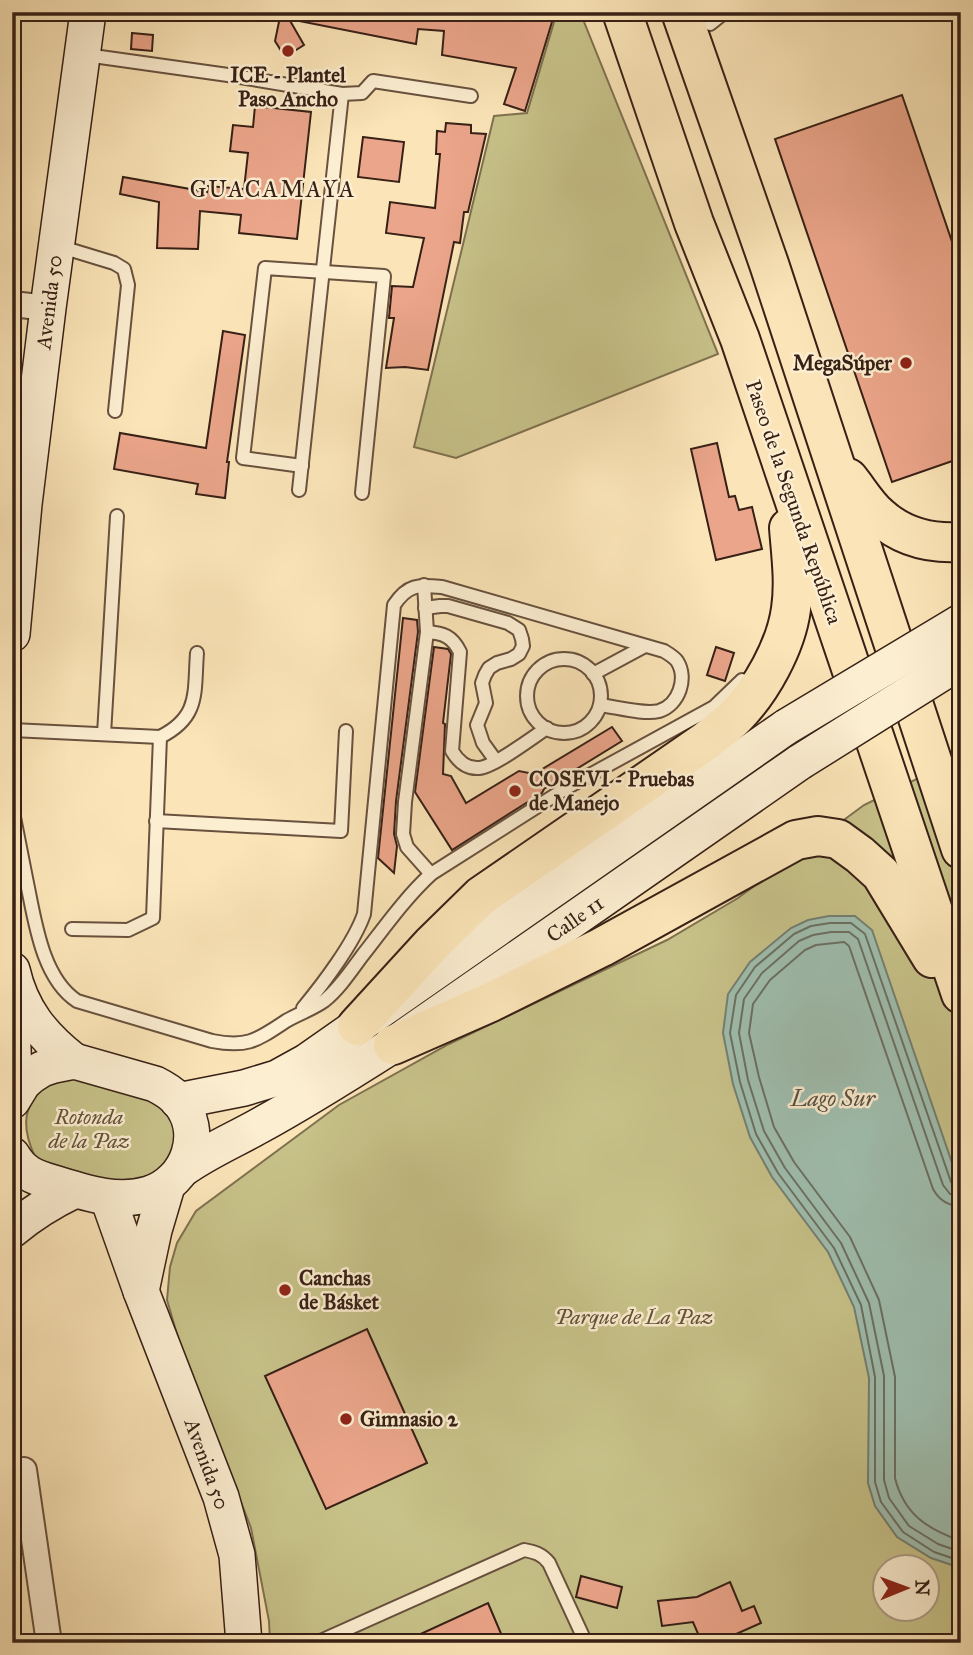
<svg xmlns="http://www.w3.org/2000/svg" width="973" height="1655" viewBox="0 0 973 1655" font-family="'IM FELL Great Primer',serif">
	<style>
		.green { fill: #c7c289; stroke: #7f7150; stroke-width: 2; fill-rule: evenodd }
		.water { fill: #9fbfb0; stroke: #757f72; stroke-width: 2 }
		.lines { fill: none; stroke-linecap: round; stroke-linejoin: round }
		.shore { stroke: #6b7063; stroke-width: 2 }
		.building { fill: #eba58a; stroke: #372016; stroke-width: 2 }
		.lane-casing { stroke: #68513e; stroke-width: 16 }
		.street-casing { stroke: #68513e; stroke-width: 28 }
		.secondary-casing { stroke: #372016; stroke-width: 38 }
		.highway-casing { stroke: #372016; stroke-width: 42 }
		.lane { stroke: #fceed1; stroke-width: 12 }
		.street { stroke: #fceed1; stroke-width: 24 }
		.secondary { stroke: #fceed1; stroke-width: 35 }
		.highway { stroke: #fbe5b8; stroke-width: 38 }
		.secondary-bridge-casing { stroke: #372016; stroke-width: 38; stroke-linecap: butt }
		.secondary-bridge { stroke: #fceed1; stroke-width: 35 }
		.poi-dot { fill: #8f2418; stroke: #fceed1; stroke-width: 2.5 }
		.labels { text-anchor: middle; stroke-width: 5; stroke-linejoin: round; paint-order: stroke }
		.poi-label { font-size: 21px; font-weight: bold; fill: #372016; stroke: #fceed1; text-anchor: start }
		.street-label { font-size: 21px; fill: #372016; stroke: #fceed1 }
		.park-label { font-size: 21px; font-style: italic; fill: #625138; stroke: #fceed1 }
		.neighbourhood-label { font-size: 23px; letter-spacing: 2px; fill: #372016; stroke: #fceed1 }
		.water-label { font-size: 23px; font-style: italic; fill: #565044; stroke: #fceed1 }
	</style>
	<rect width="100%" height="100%" fill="#fbe5b8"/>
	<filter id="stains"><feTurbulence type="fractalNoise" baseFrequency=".00286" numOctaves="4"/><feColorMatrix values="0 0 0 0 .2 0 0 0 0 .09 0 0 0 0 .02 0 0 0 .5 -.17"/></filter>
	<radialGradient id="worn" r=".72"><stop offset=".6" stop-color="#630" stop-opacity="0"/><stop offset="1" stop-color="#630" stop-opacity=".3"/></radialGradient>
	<g class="green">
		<polygon points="557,12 580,12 718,354 456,458 414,447 494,116 527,113"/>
		<path d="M961,757v886h-691l-1,-22 -18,-93 -72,-187 -12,-41 3,-33 7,-24 19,-32 143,-106 110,-61 218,-104 71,-42 126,-93zM886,1568h42v42h-42z"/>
		<path d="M63,1076h20l91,33 9,47 -47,34 -100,-31c-12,-25 -17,-50 8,-71 6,-5 13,-8 19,-12z"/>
	</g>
	<polygon class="water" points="829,916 855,916 872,930 961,1189 961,1568 931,1558 897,1537 875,1506 868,1483 869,1378 854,1307 828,1252 772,1177 750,1137 733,1084 723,1033 728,994 750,962 791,928 808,920"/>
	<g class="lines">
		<g class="shore">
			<polyline points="961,1187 955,1186 951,1182 865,934 851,923 830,923 811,926 794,934 755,967 736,995 730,1033 740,1082 756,1134 778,1173 834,1248 861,1305 875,1377 875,1482 881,1502 903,1532 934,1552 961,1561"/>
			<polyline points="961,1196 950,1194 943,1185 858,939 849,932 831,932 813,935 799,941 762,973 744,999 739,1033 748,1080 764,1131 785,1168 841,1243 869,1303 884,1376 884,1480 889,1498 909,1526 938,1544 961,1552"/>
			<path d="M961,1206c-13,0 -22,-6 -28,-17l-84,-243 -5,-4 -28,3 -11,5 -35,30 -17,24 -4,29 10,44 15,50 20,35 56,75 29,63 16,77v101c9,36 32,51 66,63"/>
		</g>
	</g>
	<g class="building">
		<polygon points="281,12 285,12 304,45 285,57 275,41"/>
		<polygon points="300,12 555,12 525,111 504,104 516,68 442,55 444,31 418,29 416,44 299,21"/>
		<polygon points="132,33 153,35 152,51 131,49"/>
		<polygon points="902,95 961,268 961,458 892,482 775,139"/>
		<polygon points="255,106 311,112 297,239 239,233 241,215 200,211 198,249 157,248 159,202 120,194 123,177 207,192 208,186 244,189 248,153 230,151 233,125 253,127"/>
		<polygon points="446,123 471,125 471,133 486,134 468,212 464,212 460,243 454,242 428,370 405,367 386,368 394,318 389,318 392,286 413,287 424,238 386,233 390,202 435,208 440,154 436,154 437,131 445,132"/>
		<polygon points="363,137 404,142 399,182 358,177"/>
		<polygon points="223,331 245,335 227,462 229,462 225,498 196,494 198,484 114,469 120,433 206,448"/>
		<polygon points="717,443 729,497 735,496 739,510 752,507 762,549 716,560 691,449"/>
		<polygon points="403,618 417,620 418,632 396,801 394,834 397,846 394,873 378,858"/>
		<polygon points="434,647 448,649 451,654 443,723 445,724 443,774 451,776 466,803 519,771 534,774 612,727 622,741 544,789 542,793 452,850 415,792"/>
		<polygon points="716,647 734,653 725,681 707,675"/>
		<polygon points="367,1329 427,1463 326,1509 265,1376"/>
		<polygon points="581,1576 622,1587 617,1608 576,1597"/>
		<polygon points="730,1582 742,1611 754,1606 761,1623 716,1643 702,1643 693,1622 662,1626 658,1601 697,1597"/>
		<polygon points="488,1603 505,1643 401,1643"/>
	</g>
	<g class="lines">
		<defs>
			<g id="lane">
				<polyline points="710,24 725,12"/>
				<polyline points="86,55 228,75 342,94 362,93 373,81 471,96"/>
				<polyline points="58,246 114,263 124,269 128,285 115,411"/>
				<polyline points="302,466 243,458 265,268 384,276 362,493"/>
				<polyline points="299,490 342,94"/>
				<polyline points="424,585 427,632"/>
				<polyline points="425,608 440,606 448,606 508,623 519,630 522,639 523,646 519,654 511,659 497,663 489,668 485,675 482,683 486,703 477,725 483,743 496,761"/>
				<circle cx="564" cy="696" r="37"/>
				<polyline points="593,674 645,646"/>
				<path d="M12,730l148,7c40,-20 34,-44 37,-84"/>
				<polyline points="104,734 117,516"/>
				<path d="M12,807c5,25 10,50 15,76 8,38 15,95 50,118l135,40c36,7 45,-1 74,-20 12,-7 27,-12 38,-20 15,-12 27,-30 38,-45 22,-28 43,-58 69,-82l137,-87 146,-80 28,-27"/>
				<polyline points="156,821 341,831 346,731"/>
				<path d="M431,874l-24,-27 -4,-13 2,-32 22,-170c16,1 25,4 33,20l-8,99c6,10 15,18 27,17 15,-1 54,-31 68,-40"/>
				<polyline points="72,929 128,930 153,918 160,737"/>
				<path d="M303,1008c20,-24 51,-65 61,-94l30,-309c14,-21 24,-20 48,-18l222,64c5,3 10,6 13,10 11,17 2,44 -18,50 -15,4 -43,-4 -59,-6"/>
				<path d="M316,1643l208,-93c11,2 18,4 25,13l37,80"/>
			</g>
			<g id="street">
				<polyline points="12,304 48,308"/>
				<polyline points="24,1470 49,1643"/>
			</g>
			<g id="secondary">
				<polyline points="12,634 24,504 48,308 88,12"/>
				<path d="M12,970c9,40 30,66 62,91"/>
				<polyline points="12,1027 15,1093"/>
				<path d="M12,1101l11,-18 8,-7 11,-7 12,-4 20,-4 81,23c8,4 16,9 22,15 30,32 11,83 -28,95 -30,9 -60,0 -89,-9 -22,-7 -36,-9 -48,-30"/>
				<polyline points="178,1101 244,1088 277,1078 306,1062 786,727"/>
				<path d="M184,1168c24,-17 50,-28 75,-42 46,-25 90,-53 134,-81l407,-283"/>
				<polyline points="108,1198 141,1291 221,1497 237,1555 244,1643"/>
				<path d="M12,1230c20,-17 40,-29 63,-40"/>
				<polyline points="141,1291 154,1230 167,1186"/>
			</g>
			<g id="highway">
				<polyline points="622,12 694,223 740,339 961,994"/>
				<polyline points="681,12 769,264 961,849"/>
				<path d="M848,478c10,12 19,28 31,38 23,21 52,28 82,26"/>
				<path d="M357,1026l75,-82 49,-48 225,-155c9,-8 20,-15 29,-24 26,-26 51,-71 56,-108 4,-27 0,-55 -2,-81"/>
				<polyline points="393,1045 491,1002 602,947 796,840 818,836 838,839 860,855 881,874 932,958"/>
			</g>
		</defs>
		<use href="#lane" class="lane-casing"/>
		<use href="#street" class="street-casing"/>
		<use href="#secondary" class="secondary-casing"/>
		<use href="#highway" class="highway-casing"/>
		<use href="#lane" class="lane"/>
		<use href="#street" class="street"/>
		<use href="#secondary" class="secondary"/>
		<use href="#highway" class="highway"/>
		<defs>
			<g id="secondary-bridge">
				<polyline points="786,727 961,622"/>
				<polyline points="800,762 961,661"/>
			</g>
		</defs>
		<use href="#secondary-bridge" class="secondary-bridge-casing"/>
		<use href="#secondary-bridge" class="secondary-bridge"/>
	</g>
	<g class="poi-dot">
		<circle cx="288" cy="51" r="7"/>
		<circle cx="906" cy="363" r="7"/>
		<circle cx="515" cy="791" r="7"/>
		<circle cx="285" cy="1290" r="7"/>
		<circle cx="346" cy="1419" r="7"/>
	</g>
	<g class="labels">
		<g class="poi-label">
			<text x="288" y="82" text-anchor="middle">ICE - Plantel<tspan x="288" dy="24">Paso Ancho</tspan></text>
			<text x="892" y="370" text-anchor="end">MegaSúper</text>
			<text x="529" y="786">COSEVI - Pruebas<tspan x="529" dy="24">de Manejo</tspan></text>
			<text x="299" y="1285">Canchas<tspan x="299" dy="24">de Básket</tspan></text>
			<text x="360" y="1426">Gimnasio 2</text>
		</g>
		<g class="street-label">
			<text transform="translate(49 302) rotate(-83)" y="7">Avenida 50</text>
			<text transform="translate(794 502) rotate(71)" y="7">Paseo de la Segunda República</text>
			<text transform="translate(575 919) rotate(-35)" y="7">Calle 11</text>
			<text transform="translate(207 1464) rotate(70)" y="7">Avenida 50</text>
		</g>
		<g class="park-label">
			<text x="89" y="1124">Rotonda<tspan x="89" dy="24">de la Paz</tspan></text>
			<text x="634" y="1324">Parque de La Paz</text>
		</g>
		<g class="neighbourhood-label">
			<text x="273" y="197">GUACAMAYA</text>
		</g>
		<g class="water-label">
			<text x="833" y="1106">Lago Sur</text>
		</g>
	</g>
	<rect width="973" height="1655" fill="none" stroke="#fbe5b8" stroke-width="42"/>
	<rect x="14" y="14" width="945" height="1627" fill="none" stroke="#372016" stroke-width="3.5"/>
	<rect x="21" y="21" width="931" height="1613" fill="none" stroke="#372016" stroke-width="2"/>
	<g transform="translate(906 1588) rotate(89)"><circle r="33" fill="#fceed1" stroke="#ad9c86" stroke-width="2"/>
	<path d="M0-5L12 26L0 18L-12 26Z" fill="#8f2418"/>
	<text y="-10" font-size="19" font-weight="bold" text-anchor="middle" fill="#372016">N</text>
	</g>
	<rect width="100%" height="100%" filter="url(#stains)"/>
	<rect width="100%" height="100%" fill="url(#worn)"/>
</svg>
